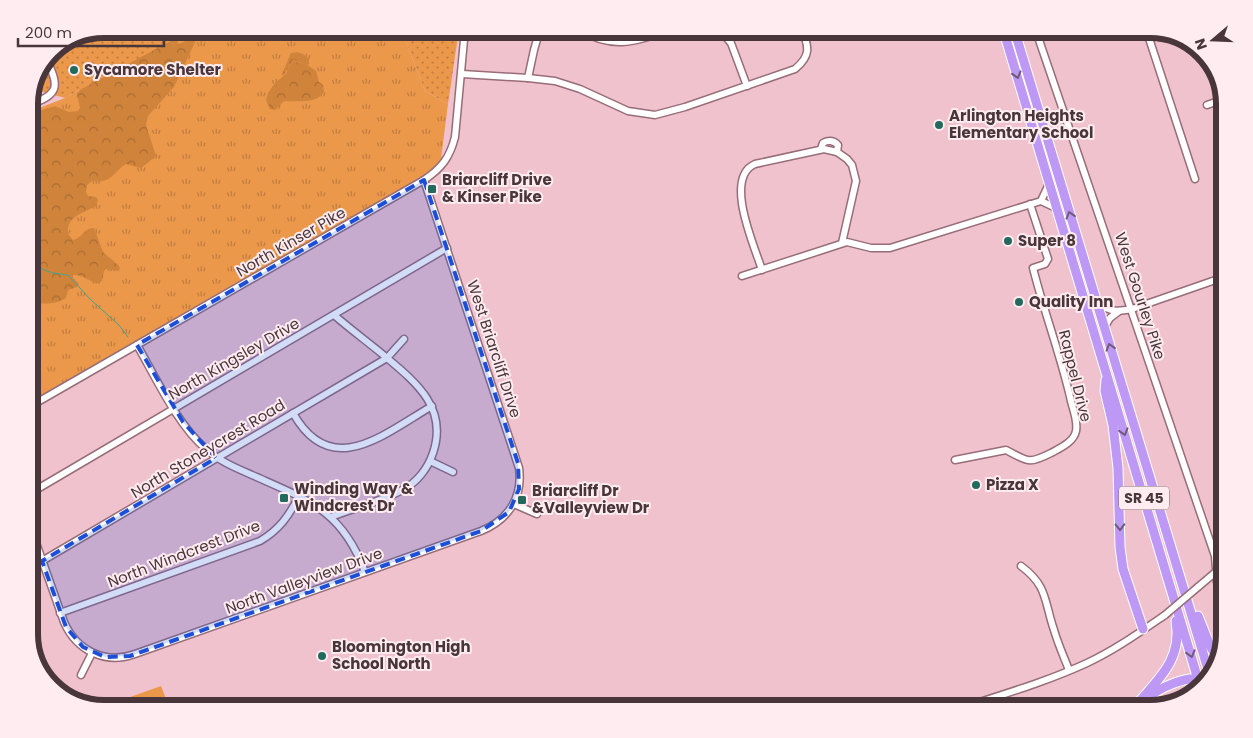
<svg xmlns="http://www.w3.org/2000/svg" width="1253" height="738" viewBox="0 0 1253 738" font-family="Poppins,sans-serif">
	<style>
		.grass { fill: url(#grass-tufts) }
		.forest { fill: url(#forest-crowns) }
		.park { fill: url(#park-dots) }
		.pitch { fill: #eb984b }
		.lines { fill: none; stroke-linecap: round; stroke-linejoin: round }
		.stream { stroke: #40a495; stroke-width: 1 }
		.minor-casing { stroke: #976d78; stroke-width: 9 }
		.highway-casing { stroke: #fff; stroke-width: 11 }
		.minor { stroke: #fff; stroke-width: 6 }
		.highway { stroke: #bd99f5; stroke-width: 9 }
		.minor-bridge-casing { stroke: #976d78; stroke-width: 9; stroke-linecap: butt }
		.minor-bridge { stroke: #fff; stroke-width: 6 }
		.oneway { stroke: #71597b }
		.marked { fill: #1d4ed8; fill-opacity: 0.2; stroke: #1d4ed8; stroke-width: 4; stroke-dasharray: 10 6; stroke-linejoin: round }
		.poi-dot { fill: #22695e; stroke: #ffecf0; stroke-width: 2 }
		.labels { text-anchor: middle; stroke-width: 4; stroke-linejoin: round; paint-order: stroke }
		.shield { fill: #ffecf0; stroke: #7f6d71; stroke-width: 1 }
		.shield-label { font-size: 14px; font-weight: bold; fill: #48363a }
		.poi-label { font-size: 15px; font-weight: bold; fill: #48363a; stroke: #ffecf0; text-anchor: start }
		.street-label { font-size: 15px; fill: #48363a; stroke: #ffecf0 }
		.rim { fill: none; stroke: #48363a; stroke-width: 6 }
	</style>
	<defs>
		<pattern id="grass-tufts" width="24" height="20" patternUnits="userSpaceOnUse" patternTransform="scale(1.25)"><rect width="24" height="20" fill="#eb984b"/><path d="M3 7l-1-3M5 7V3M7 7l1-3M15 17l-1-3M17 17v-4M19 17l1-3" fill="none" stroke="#c07d3f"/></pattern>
		<pattern id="forest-crowns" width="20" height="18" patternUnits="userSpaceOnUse" patternTransform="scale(1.25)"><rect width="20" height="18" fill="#cf833b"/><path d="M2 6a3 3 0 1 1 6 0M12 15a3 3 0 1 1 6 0" fill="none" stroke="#aa6c33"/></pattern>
		<pattern id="park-dots" width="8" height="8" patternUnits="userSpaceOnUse" patternTransform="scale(1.25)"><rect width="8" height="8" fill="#eb984b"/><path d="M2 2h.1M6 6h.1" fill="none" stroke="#c07d3f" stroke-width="1.8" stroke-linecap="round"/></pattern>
	</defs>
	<rect width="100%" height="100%" fill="#f0c2ce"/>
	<polygon class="grass" points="193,29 401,29 425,91 448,104 441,159 433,169 421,177 29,404 29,112 65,98"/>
	<g class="forest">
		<path d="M124,29h79l-26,13 2,2 13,-6 4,2 -22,47 -26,29 -2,9 10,31 -15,12 -15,-4c-13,8 -14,20 -34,17l-5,4 -1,7 2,4 8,1 2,3 -2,6c-12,7 -30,10 -28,28l5,6c9,-2 12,-13 21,-12l9,24 15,13 2,3 -1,3 -13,-2 -2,2 -2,10 -3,2c-10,-1 -16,-9 -26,-8v3l6,6 -2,3 -9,3 -2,8c-12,8 -24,5 -37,5v-189l26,-8 14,6 9,-1 2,-3 -3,-13 12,-22z"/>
		<path d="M297,52l6,2 6,5v6l-3,-1 10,7 3,11 4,3 1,7c-8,12 -26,9 -40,9l-9,9 -5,-1 -4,-9 2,-7 7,-10 11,-9 3,-7 4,-6 12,3 -12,-4 -10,16 -1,-2 9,-21z"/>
	</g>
	<g class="park">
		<polygon points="104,29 193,29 65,98 40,91 31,94 51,51"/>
		<polygon points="401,29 459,29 448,104 425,91"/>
	</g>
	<polygon class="pitch" points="161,686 170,709 102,709 102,707"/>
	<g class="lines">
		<path class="stream" d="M29,258c13,14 21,15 39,17l23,25 28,25 9,12"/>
		<defs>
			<g id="minor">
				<path d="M578,29c36,22 58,12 94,0"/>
				<polyline points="719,29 731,43 747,86"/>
				<polyline points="1037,29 1037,34 1215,556 1217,582 1224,602"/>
				<polyline points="1146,29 1195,179"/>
				<path d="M462,74l66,4 27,3 25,8 48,22 27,4 30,-8 110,-38c16,-13 14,-22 7,-40"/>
				<polyline points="528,78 534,50 540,29"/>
				<path d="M29,105c31,-11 30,-18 18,-45"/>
				<polyline points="1207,105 1224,99"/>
				<path d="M821,149l2,-6c4,-3 11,-3 15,2l-1,7"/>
				<polyline points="1041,201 1049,184"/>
				<path d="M762,270c-7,-23 -39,-92 -7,-106l69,-15 13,3 10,7 5,6 4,16 -14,62"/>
				<polyline points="742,276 847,242 871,248 890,248 1041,201 1056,208"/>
				<path d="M1097,303c14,9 19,9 35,6l92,-32"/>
				<polyline points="1104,328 1110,318 1118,312"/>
				<path d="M137,345c18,31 41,81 69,104 13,12 30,19 46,26 56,25 90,35 113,97"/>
				<path d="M29,407l395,-227c18,-12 26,-23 31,-43l10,-108"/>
				<path d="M293,413c38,68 91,21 139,-7"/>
				<path d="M955,460l51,-10c22,11 21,15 45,3 9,-5 23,-11 25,-22 2,-10 -3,-21 -5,-30 -10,-45 -27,-89 -38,-133l12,-4 3,-5 -18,-55"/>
				<polyline points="430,461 453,472"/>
				<polyline points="29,496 34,491 447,248"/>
				<polyline points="514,504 537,514"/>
				<path d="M331,517c23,-9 49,-15 71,-27 15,-7 26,-22 31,-37 16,-47 -20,-73 -52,-100 -16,-13 -32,-25 -47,-38"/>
				<path d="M29,523l35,99c12,28 41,43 71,32l346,-123c27,-11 42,-33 38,-63l-95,-288"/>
				<polyline points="42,561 387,358 404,339"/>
				<path d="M1021,566c27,20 23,35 33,64 4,14 10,27 15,40"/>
				<polyline points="1198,587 1224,565"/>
				<path d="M60,613l200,-72c19,-11 29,-25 39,-45"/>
				<polyline points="81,675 92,653"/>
				<path d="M958,709c43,-14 88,-27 129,-46 28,-13 53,-31 78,-48"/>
			</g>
			<g id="highway">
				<polyline points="1003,29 1200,686"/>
				<polyline points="1014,29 1210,676"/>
				<polyline points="1106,380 1105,391 1113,425 1118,468 1120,547 1123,569 1143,629"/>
				<polyline points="1198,616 1210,646 1218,659"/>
				<path d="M1148,698c11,-10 39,-23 54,-18"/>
				<path d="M1133,709c23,-28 50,-48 43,-88"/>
			</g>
		</defs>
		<use href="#minor" class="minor-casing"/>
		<use href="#highway" class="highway-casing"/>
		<use href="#minor" class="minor"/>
		<use href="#highway" class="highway"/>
		<defs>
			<polyline id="minor-bridge" points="1165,615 1198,587"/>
		</defs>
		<use href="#minor-bridge" class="minor-bridge-casing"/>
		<use href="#minor-bridge" class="minor-bridge"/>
	</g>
	<defs><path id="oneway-chevron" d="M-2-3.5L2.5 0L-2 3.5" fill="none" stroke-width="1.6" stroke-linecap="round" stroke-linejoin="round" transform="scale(1.25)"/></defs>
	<g class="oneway">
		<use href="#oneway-chevron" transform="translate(1017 75) rotate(73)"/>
		<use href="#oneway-chevron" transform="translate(1070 215) rotate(-107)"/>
		<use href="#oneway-chevron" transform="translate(1110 347) rotate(-107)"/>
		<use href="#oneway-chevron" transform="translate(1124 432) rotate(73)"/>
		<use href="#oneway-chevron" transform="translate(1120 527) rotate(89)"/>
		<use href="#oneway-chevron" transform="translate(1191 654) rotate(73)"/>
	</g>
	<path class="marked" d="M424,180l94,283 1,26 -10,23 -28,19 -351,125 -25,1 -22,-10 -17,-20 -24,-66 174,-103 -33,-36 -46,-77z"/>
	<g class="poi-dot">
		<circle cx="74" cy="70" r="5"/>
		<circle cx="939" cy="125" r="5"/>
		<rect x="427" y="184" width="10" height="10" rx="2.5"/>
		<circle cx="1008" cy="241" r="5"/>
		<circle cx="1019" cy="302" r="5"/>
		<circle cx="976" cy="485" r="5"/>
		<rect x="279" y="493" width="10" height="10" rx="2.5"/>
		<rect x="517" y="495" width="10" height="10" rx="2.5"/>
		<circle cx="322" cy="656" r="5"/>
	</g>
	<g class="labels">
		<rect class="shield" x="1119" y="486.5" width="50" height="23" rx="4"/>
		<g class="shield-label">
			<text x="1144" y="503">SR 45</text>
		</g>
		<g class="poi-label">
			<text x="84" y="75">Sycamore Shelter</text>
			<text x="949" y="121">Arlington Heights<tspan x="949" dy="17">Elementary School</tspan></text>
			<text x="442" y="185">Briarcliff Drive<tspan x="442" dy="17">&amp; Kinser Pike</tspan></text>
			<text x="1018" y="246">Super 8</text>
			<text x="1029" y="307">Quality Inn</text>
			<text x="986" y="490">Pizza X</text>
			<text x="294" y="494">Winding Way &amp;<tspan x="294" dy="17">Windcrest Dr</tspan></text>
			<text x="532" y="496">Briarcliff Dr<tspan x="532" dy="17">&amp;Valleyview Dr</tspan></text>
			<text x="332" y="652">Bloomington High<tspan x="332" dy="17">School North</tspan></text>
		</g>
		<g class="street-label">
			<text transform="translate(291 242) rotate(-30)" y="5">North Kinser Pike</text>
			<text transform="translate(1140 296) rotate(72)" y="5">West Gourley Pike</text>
			<text transform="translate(494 349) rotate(72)" y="5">West Briarcliff Drive</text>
			<text transform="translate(234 359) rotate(-30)" y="5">North Kingsley Drive</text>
			<text transform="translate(1075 376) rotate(76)" y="5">Rappel Drive</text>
			<text transform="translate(208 449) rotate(-31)" y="5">North Stoneycrest Road</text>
			<text transform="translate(184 554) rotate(-21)" y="5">North Windcrest Drive</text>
			<text transform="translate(304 581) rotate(-20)" y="5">North Valleyview Drive</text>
		</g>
	</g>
	<path d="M0 0H1253V738H0ZM104 38H1150A66 66 0 0 1 1216 104V634A66 66 0 0 1 1150 700H104A66 66 0 0 1 38 634V104A66 66 0 0 1 104 38Z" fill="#ffecf0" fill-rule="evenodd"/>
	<path class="rim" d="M104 38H1150A66 66 0 0 1 1216 104V634A66 66 0 0 1 1150 700H104A66 66 0 0 1 38 634V104A66 66 0 0 1 104 38Z"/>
	<g transform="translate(1213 40) rotate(251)" stroke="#ffecf0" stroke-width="4" paint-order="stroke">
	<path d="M0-4L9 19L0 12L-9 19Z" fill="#48363a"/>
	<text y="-8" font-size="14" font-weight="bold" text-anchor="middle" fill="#48363a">N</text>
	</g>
	<path d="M18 38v8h146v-8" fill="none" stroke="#48363a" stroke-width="2.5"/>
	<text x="25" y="38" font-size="15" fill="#48363a" stroke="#ffecf0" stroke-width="4" paint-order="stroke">200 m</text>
</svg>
